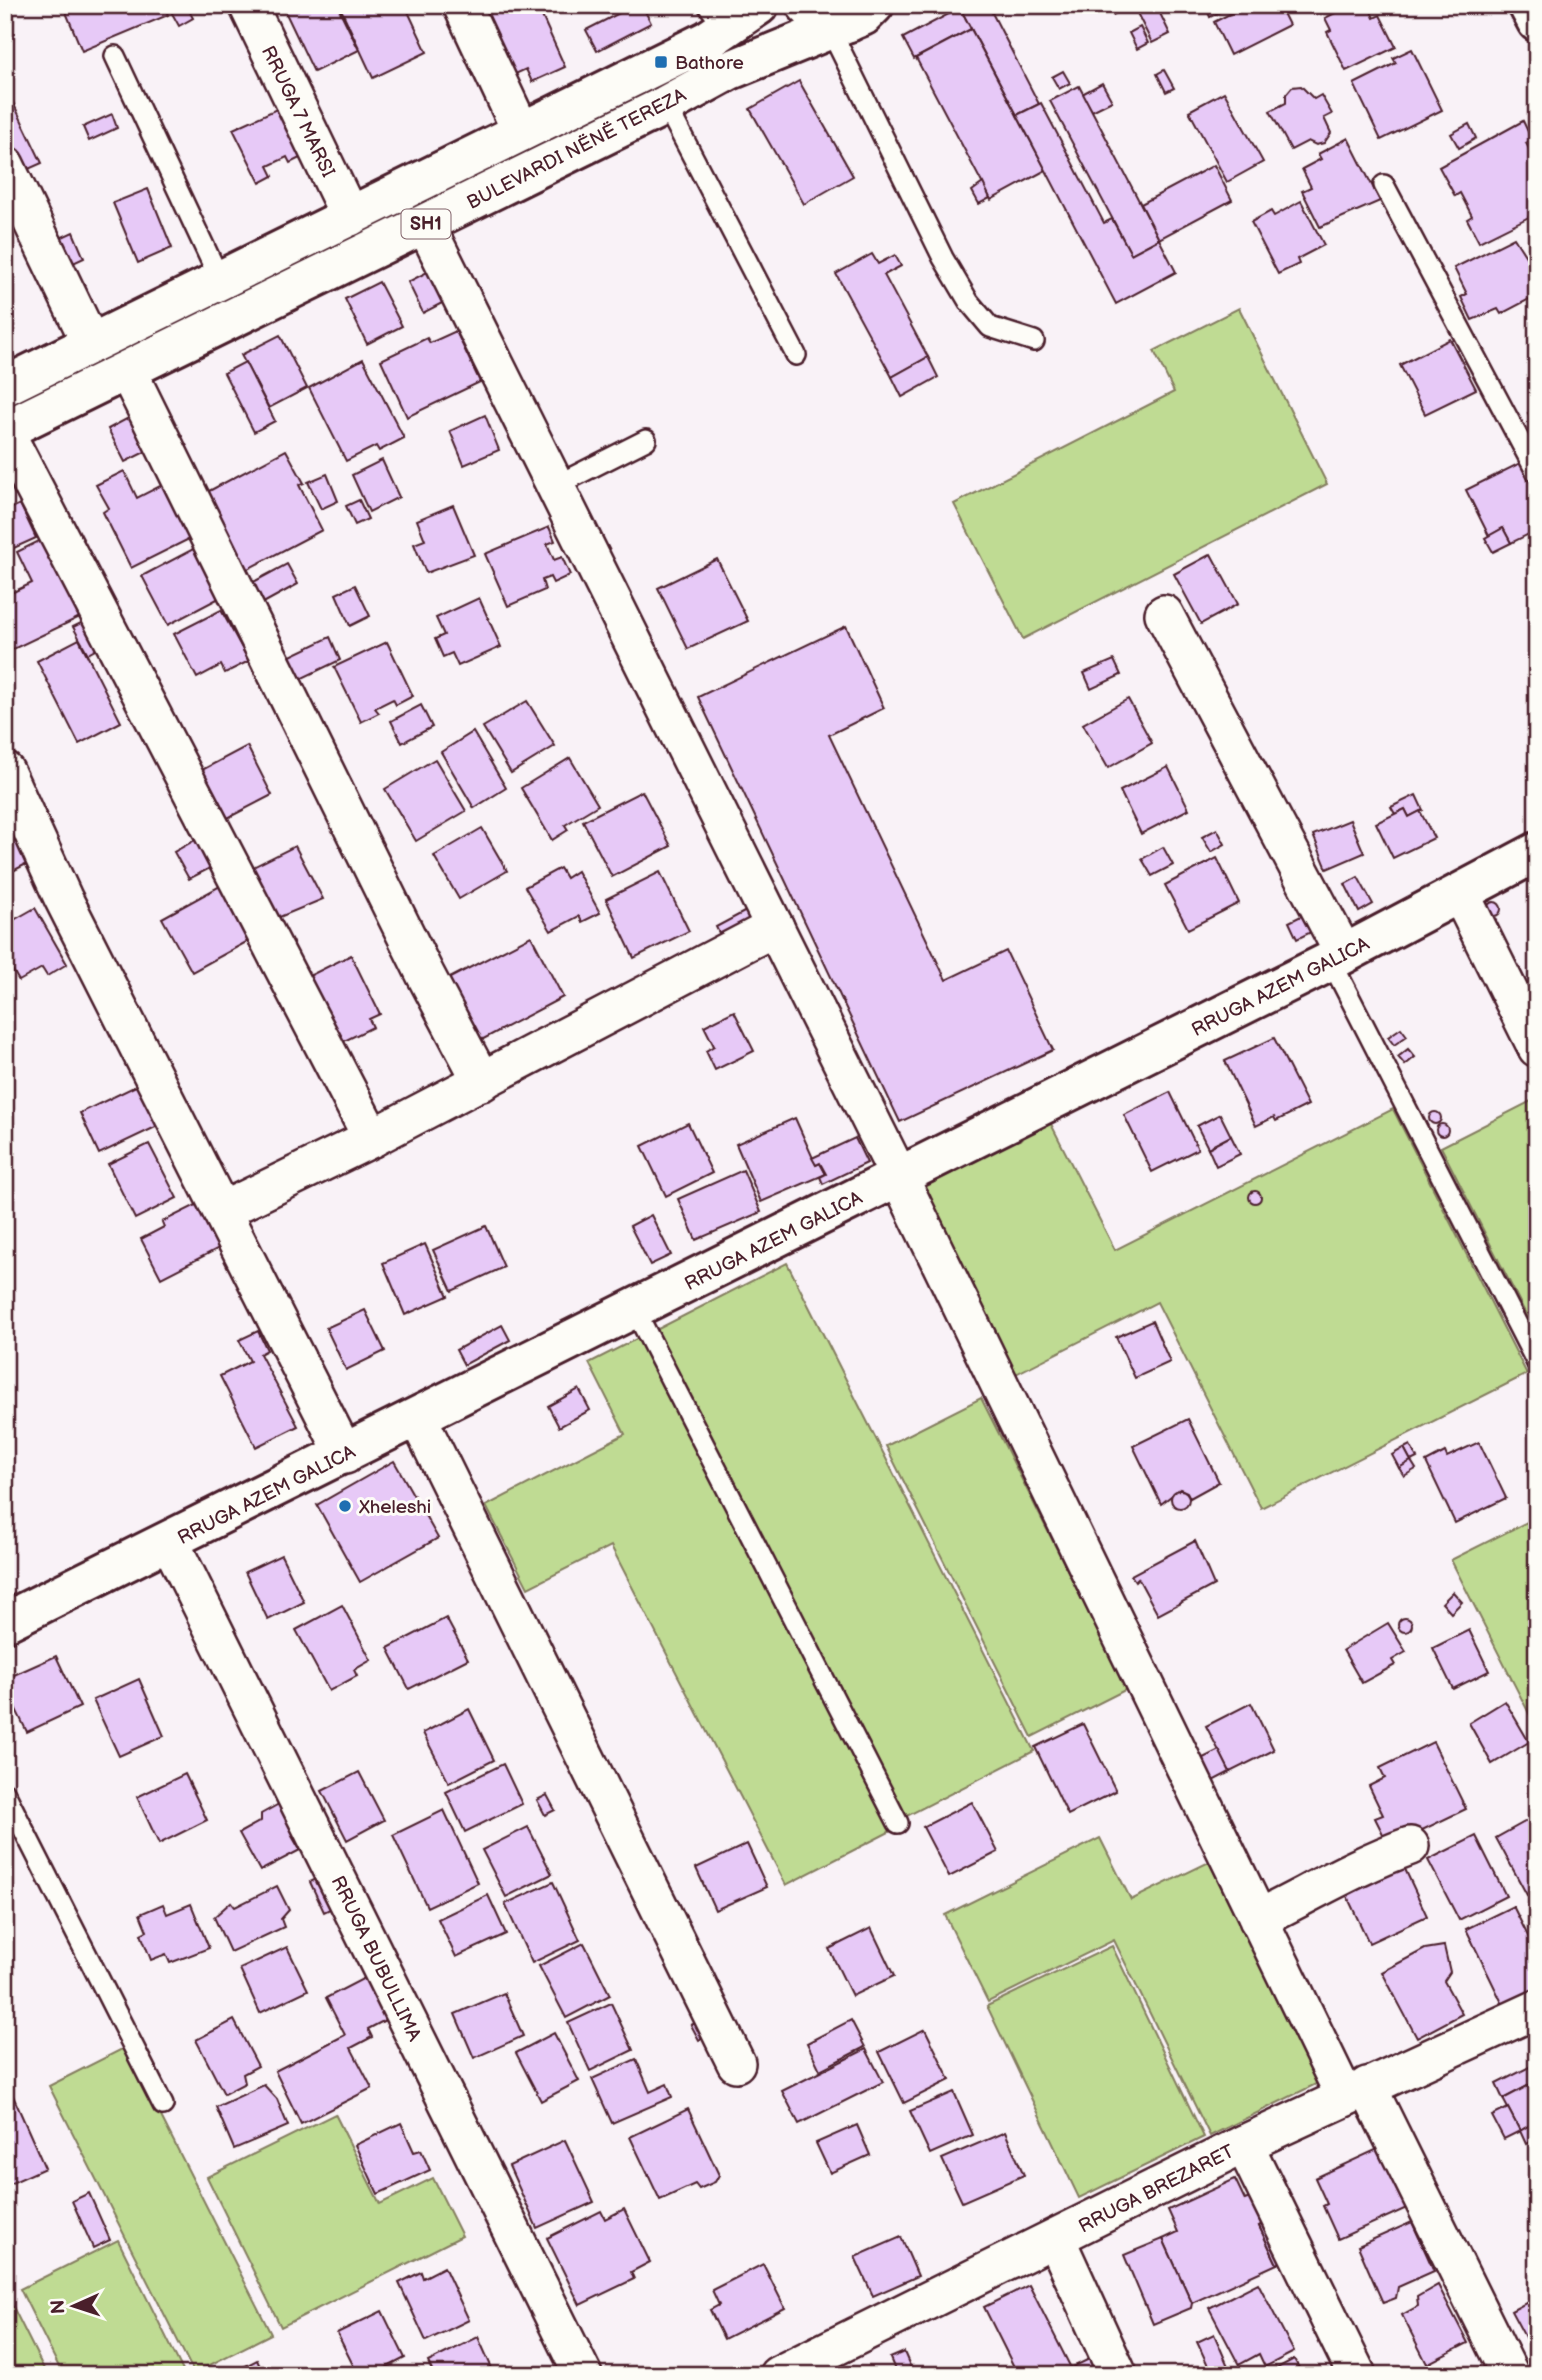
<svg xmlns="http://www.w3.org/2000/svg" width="1542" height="2380" viewBox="0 0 1542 2380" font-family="'Balsamiq Sans',sans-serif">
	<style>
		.green { fill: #bfdb93; stroke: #847d5f; stroke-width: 2 }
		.building { fill: #e7c9f7; stroke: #4a1f2b; stroke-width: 2 }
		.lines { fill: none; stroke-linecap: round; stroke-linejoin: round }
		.service-casing { stroke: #4a1f2b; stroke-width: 24 }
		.minor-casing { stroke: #4a1f2b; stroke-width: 42 }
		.tertiary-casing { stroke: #4a1f2b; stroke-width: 44 }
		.primary-casing { stroke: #4a1f2b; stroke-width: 44 }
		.service { stroke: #fdfcf7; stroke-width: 19 }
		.minor { stroke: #fdfcf7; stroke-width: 37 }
		.tertiary { stroke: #fdfcf7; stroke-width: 38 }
		.primary { stroke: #fdfcf7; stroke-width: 38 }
		.poi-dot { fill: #1f6fb2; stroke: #fdfcf7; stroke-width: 2.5 }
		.labels { text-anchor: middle; stroke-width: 6; stroke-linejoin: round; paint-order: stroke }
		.shield { fill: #fdfcf7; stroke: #806168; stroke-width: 2 }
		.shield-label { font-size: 18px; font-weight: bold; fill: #4a1f2b }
		.poi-label { font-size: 19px; fill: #4a1f2b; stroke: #fdfcf7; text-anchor: start }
		.street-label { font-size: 19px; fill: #4a1f2b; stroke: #fdfcf7 }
	</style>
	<rect width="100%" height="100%" fill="#f9f2f7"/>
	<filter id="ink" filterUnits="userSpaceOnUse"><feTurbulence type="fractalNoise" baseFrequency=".0143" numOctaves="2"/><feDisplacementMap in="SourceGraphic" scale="14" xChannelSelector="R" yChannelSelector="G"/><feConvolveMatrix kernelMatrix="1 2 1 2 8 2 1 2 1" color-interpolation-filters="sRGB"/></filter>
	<g filter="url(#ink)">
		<g class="green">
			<polygon points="1239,308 1327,484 1023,639 954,504 1174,392 1154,351"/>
			<polygon points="1537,1098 1537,1336 1441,1147"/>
			<polygon points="1393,1109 1527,1374 1261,1508 1157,1302 1008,1378 912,1186 1048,1118 1115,1250"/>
			<polygon points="787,1263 1034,1751 903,1818 656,1330"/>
			<polygon points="640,1337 893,1830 786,1885 611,1546 528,1588 486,1506 625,1434 589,1363"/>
			<polygon points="981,1398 1127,1689 1032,1737 886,1446"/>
			<polygon points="1537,1517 1537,1729 1451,1560"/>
			<polygon points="1100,1838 1131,1900 1209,1862 1318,2083 1210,2136 1114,1940 988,2002 945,1915"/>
			<polygon points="1112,1946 1204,2137 1079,2198 987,2006"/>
			<polygon points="126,2047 271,2334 194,2373 49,2086"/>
			<polygon points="335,2114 380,2204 433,2178 462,2236 281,2327 207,2177"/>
			<polygon points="118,2240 185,2375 63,2375 20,2289"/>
			<polygon points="5,2291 47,2375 5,2375"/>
		</g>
		<g class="building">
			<polygon points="63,5 164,5 168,15 82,51"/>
			<polygon points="186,5 193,18 179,26 168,6"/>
			<polygon points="282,5 337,5 359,50 314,72"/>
			<polygon points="339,5 405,5 427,52 373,78"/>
			<polygon points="477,5 537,5 565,67 532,82 526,69 509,77"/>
			<polygon points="635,5 642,5 651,23 597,51 586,30"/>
			<polygon points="964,5 988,5 1039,104 1017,115 960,8"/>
			<polygon points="1107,5 1126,5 1127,7 1113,15"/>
			<polygon points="1133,5 1156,5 1170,34 1152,43"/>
			<polygon points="1205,5 1233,5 1210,17"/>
			<polygon points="1247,5 1279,5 1289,25 1230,55 1214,22"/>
			<polygon points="1351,5 1368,5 1374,18 1380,15 1396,47 1346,71 1327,32 1331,30 1325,18"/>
			<polygon points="960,8 971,29 914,59 903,38"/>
			<polygon points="1140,27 1148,43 1137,49 1129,33"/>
			<polygon points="971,29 1046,170 991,200 916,58"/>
			<polygon points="1412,49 1442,110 1381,140 1354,84 1396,63 1393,58"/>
			<polygon points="1164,70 1174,88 1166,92 1157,74"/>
			<polygon points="1063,71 1070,83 1059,89 1052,77"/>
			<polygon points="799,81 853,176 804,204 750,109"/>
			<polygon points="1102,83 1112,101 1092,111 1082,94"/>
			<polygon points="1079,86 1159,239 1131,254 1050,101"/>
			<polygon points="1301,86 1314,99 1321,95 1332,114 1324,118 1331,133 1324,143 1316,145 1308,141 1291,150 1270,111 1286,103 1286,94 1292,87"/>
			<polygon points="6,88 42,163 24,171 5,132"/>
			<polygon points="1224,92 1263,162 1227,182 1189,111"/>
			<polygon points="1041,103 1104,223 1112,219 1131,254 1159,239 1176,272 1116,304 1017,115"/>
			<polygon points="281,107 304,156 290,163 287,157 268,166 273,176 260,183 233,129"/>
			<polygon points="112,114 117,128 89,141 83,127"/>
			<polygon points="1523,121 1532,140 1526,143 1537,164 1537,213 1479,242 1467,219 1472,216 1460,193 1455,196 1439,167"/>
			<polygon points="1469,124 1476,138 1459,148 1451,134"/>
			<polygon points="1348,138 1380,201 1320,227 1302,191 1311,187 1302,169 1321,159 1318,154"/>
			<polygon points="1214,165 1232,200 1159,239 1141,204"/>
			<polygon points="983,183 990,198 979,204 972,191"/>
			<polygon points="148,189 172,248 138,263 113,203"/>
			<polygon points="1301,201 1324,245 1297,259 1299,264 1278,274 1251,222 1271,211 1274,216"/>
			<polygon points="73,232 84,258 69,265 58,239"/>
			<polygon points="1514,238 1537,274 1537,295 1501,314 1498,309 1472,320 1461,297 1467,294 1454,268"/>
			<polygon points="872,254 878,264 895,255 901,266 884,275 928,357 892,377 836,274"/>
			<polygon points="431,270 446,301 423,313 408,282"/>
			<polygon points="379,282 402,326 367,344 345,299"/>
			<polygon points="456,331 480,382 407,417 381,360 427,338 430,343"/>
			<polygon points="280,335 307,388 269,408 241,355"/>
			<polygon points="1450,339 1476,389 1425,414 1400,365"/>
			<polygon points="928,357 938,377 902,397 892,377"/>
			<polygon points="363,359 404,438 379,451 376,446 346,461 309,388"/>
			<polygon points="245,362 275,421 254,432 224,373"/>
			<polygon points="1537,409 1537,431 1528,413"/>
			<polygon points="485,415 499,450 464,465 450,431"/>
			<polygon points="132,416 149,450 125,462 108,429"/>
			<polygon points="286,450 304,483 299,485 322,530 242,572 196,498"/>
			<polygon points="382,460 399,497 369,512 352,475"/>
			<polygon points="1522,462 1537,492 1537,504 1534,505 1537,530 1511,543 1503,528 1489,536 1466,490"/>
			<polygon points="124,471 137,498 162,485 189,539 131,568 103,512 109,508 96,485"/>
			<polygon points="327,474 338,501 321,509 308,482"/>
			<polygon points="5,496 12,508 20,504 36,538 5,552"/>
			<polygon points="359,500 368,519 355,525 346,506"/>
			<polygon points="453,505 474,555 426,573 414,544 425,540 417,520"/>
			<polygon points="549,527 555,541 547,544 554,560 562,557 570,575 553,583 550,577 542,580 545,590 508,606 485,554"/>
			<polygon points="1503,528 1511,543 1493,552 1485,538"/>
			<polygon points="45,538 82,616 5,653 5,596 32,583 17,552"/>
			<polygon points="197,547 223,596 168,625 142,576"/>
			<polygon points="1211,554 1238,604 1201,624 1174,574"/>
			<polygon points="717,559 748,621 688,649 658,588"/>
			<polygon points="287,564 298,584 256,607 246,586"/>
			<polygon points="355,585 370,616 350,626 336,594"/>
			<polygon points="479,598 501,647 458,666 452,653 443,657 435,639 444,635 436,618"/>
			<polygon points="221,610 249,661 225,673 221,665 197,678 174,634"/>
			<polygon points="89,619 102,646 88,654 73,627"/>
			<polygon points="846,626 884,708 829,735 946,980 1006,951 1053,1050 900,1122 698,697"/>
			<polygon points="330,637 340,660 292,683 282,660"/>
			<polygon points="79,639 121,722 79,744 37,661"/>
			<polygon points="387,642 413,696 396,705 393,699 375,708 379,713 361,722 334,667"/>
			<polygon points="1114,660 1121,675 1091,689 1084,673"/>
			<polygon points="1128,699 1152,743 1108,768 1083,724"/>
			<polygon points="527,701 555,746 511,773 483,727"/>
			<polygon points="421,705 432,727 402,743 391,721"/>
			<polygon points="473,732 506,788 474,808 441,752"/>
			<polygon points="247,746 272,795 218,823 200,771"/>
			<polygon points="570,758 598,805 565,825 568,830 552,840 521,788"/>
			<polygon points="435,759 466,811 416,841 385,789"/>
			<polygon points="1168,767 1189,809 1141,834 1120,791"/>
			<polygon points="642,791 671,846 612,877 583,821"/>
			<polygon points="1416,795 1423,810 1409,817 1405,809 1395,814 1391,807"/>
			<polygon points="5,799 36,859 5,875"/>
			<polygon points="1405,809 1409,817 1420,811 1434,838 1393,858 1376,823"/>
			<polygon points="1350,820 1364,853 1327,869 1313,835"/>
			<polygon points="482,828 507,871 459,899 434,856"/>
			<polygon points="1217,829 1225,844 1211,852 1202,837"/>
			<polygon points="197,839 212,867 189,879 174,852"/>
			<polygon points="295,846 323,899 270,921 245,871"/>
			<polygon points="1163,847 1173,865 1152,876 1142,859"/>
			<polygon points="1217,858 1239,903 1188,929 1165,885"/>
			<polygon points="560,868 566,878 577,871 600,913 582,922 579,916 551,931 525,887"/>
			<polygon points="660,872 689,931 634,958 606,899"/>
			<polygon points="1358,877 1373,904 1359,912 1345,884"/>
			<polygon points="220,886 250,940 192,972 162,918"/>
			<circle cx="1494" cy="909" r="7"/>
			<polygon points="35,908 67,964 47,976 42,968 19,981 5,957 5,925"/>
			<polygon points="746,911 749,919 745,934 725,945 716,927"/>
			<polygon points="1307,913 1315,930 1297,939 1289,922"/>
			<polygon points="531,936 563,997 472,1045 446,980"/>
			<polygon points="351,955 380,1014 369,1019 373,1027 334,1046 301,980"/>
			<polygon points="734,1011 754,1051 715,1070 706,1051 714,1046 704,1026"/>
			<polygon points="1401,1028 1407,1036 1394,1045 1388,1037"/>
			<polygon points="1274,1038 1308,1105 1276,1121 1274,1117 1256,1126 1225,1061"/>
			<polygon points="1408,1049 1415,1057 1405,1065 1398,1057"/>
			<polygon points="142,1083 162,1124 99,1154 80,1113"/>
			<polygon points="1170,1092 1198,1149 1152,1172 1124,1115"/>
			<circle cx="1435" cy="1118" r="6"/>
			<polygon points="1220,1114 1231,1136 1208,1148 1197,1126"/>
			<polygon points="795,1118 816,1165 820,1163 826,1174 761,1202 736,1144"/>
			<polygon points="688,1123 712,1173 666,1196 642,1146"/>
			<circle cx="1442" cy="1130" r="6"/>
			<polygon points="1231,1136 1240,1154 1216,1166 1208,1148"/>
			<polygon points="855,1138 867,1163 823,1184 820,1177 826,1174 820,1163 816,1165 812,1158"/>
			<polygon points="149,1144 177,1198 135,1219 108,1164"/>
			<polygon points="743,1170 761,1212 696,1240 678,1199"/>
			<circle cx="1255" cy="1197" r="6"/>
			<polygon points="200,1203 221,1247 161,1278 141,1239 164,1227 162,1222"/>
			<polygon points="651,1215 671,1255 650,1265 630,1226"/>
			<polygon points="486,1226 504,1267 452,1291 433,1250"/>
			<polygon points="425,1244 448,1296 405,1315 383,1263"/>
			<polygon points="365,1310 385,1351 346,1370 326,1328"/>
			<polygon points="1152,1321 1170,1362 1135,1378 1116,1337"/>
			<polygon points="502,1325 510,1340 464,1365 456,1350"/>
			<polygon points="258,1331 267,1350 260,1354 298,1426 256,1447 220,1376 250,1361 239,1340"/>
			<polygon points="579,1389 590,1410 559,1427 548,1406"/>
			<polygon points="1188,1419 1219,1482 1190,1498 1187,1492 1180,1489 1161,1504 1133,1446"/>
			<polygon points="1479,1442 1506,1498 1455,1523 1426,1462 1445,1452 1447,1457"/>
			<polygon points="1410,1445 1417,1458 1411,1461 1404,1448"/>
			<polygon points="1404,1448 1411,1461 1399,1468 1392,1455"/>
			<polygon points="394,1461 438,1538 360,1582 317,1505"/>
			<polygon points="1411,1461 1416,1469 1404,1476 1399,1468"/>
			<circle cx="1180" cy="1499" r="9"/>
			<polygon points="1195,1541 1214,1585 1158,1615 1138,1578 1135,1581 1131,1575"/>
			<polygon points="281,1555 304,1602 268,1620 245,1572"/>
			<polygon points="1453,1592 1462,1602 1451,1613 1442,1603"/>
			<polygon points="342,1605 371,1660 354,1670 357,1676 329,1691 296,1630"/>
			<polygon points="446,1618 468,1659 409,1689 388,1648"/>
			<circle cx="1405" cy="1625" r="7"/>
			<polygon points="1388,1623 1406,1652 1392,1660 1395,1665 1362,1683 1343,1650"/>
			<polygon points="1469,1630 1489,1671 1453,1689 1433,1648"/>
			<polygon points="56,1656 80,1707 27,1732 12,1701 5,1702 5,1679"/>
			<polygon points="139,1679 164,1736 119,1756 93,1700"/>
			<polygon points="1505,1701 1529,1742 1492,1764 1469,1723"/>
			<polygon points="1251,1703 1274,1750 1230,1772 1206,1726"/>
			<polygon points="469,1709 494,1760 449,1783 423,1733"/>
			<polygon points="1083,1724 1116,1791 1068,1815 1035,1747"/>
			<polygon points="1433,1742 1466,1809 1389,1846 1375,1818 1383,1815 1369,1786 1385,1778 1380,1768"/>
			<polygon points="1219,1750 1230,1772 1209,1783 1197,1761"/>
			<polygon points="503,1764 522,1804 465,1832 446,1792"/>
			<polygon points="359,1772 384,1820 347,1840 322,1791"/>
			<polygon points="185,1774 207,1820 159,1844 137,1797"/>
			<polygon points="547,1795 555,1810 545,1815 537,1800"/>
			<polygon points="286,1800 302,1830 292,1836 300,1850 260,1871 239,1833 261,1821 261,1814"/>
			<polygon points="972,1802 998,1852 949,1877 923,1827"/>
			<polygon points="444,1810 478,1883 427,1907 393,1835"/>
			<polygon points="1530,1819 1537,1821 1537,1889 1527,1895 1496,1838"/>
			<polygon points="528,1827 552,1874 506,1897 482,1850"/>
			<polygon points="1476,1836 1506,1896 1459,1920 1428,1860"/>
			<polygon points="747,1844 767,1887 715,1910 696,1868"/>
			<polygon points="1404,1867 1427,1916 1369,1943 1346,1894"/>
			<polygon points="327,1874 340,1904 324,1912 310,1882"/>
			<polygon points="553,1882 580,1940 532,1963 505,1904"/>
			<polygon points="277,1886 289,1910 281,1919 284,1927 230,1952 214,1917 231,1902 235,1907"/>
			<polygon points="488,1895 506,1934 456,1957 438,1919"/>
			<polygon points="163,1904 167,1914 191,1904 209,1948 170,1963 166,1954 151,1960 141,1934 147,1931 140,1914"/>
			<polygon points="1513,1906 1537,1954 1537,1994 1505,2009 1466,1929"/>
			<polygon points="871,1928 894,1976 852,1996 829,1949"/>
			<polygon points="584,1943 610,1995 566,2018 539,1966"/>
			<polygon points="1444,1946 1450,1972 1444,1981 1462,2014 1417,2038 1382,1972 1425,1949"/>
			<polygon points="287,1947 308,1990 260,2013 240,1969"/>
			<polygon points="372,1974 393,2016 368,2029 372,2037 351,2048 372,2088 301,2124 275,2071 345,2035 326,1998"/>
			<polygon points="504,1993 523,2036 474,2058 455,2014"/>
			<polygon points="611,2003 633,2050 590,2071 568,2023"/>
			<polygon points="708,2017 715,2032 699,2040 691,2025"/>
			<polygon points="234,2020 258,2066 243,2074 245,2083 224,2094 196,2040"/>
			<polygon points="851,2020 865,2047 820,2070 807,2043"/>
			<polygon points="925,2029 950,2080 904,2103 879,2052"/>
			<polygon points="554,2033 579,2081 541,2101 516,2053"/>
			<polygon points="866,2049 883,2082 799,2124 782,2091"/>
			<polygon points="636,2059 650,2092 667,2084 672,2097 612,2123 592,2079"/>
			<polygon points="1537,2063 1537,2081 1503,2099 1496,2084"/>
			<polygon points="1537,2081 1537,2121 1520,2131 1503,2099"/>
			<polygon points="264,2085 277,2099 288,2126 234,2149 216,2107"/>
			<polygon points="954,2092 973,2135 930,2154 910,2111"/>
			<polygon points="13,2096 45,2168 5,2186 5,2099"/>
			<polygon points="1508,2108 1520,2131 1504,2139 1492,2116"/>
			<polygon points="688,2109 719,2175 715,2182 699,2189 695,2184 660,2200 630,2137"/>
			<polygon points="1537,2121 1537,2138 1526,2144 1520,2131"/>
			<polygon points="401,2123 414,2152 421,2150 430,2170 378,2194 355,2145"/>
			<polygon points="857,2125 870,2155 830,2173 816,2143"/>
			<polygon points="1005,2132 1024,2175 962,2202 942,2159"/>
			<polygon points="565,2140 594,2202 537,2228 509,2166"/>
			<polygon points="1382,2147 1409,2207 1338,2239 1323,2206 1327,2204 1315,2178"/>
			<polygon points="1235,2179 1245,2200 1257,2195 1269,2221 1259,2226 1277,2264 1192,2303 1163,2239 1178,2232 1168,2210"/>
			<polygon points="89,2193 110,2240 93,2248 72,2201"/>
			<polygon points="624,2209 650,2262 631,2272 634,2279 580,2305 547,2238 601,2211 605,2219"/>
			<polygon points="1277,2217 1296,2255 1277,2264 1259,2226"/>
			<polygon points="1412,2222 1434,2271 1398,2287 1396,2298 1383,2303 1358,2246"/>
			<polygon points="901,2237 918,2276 873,2296 855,2257"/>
			<polygon points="1163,2239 1192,2303 1191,2308 1153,2324 1124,2255"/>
			<polygon points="763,2264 785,2308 724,2339 710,2310 719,2305 712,2290"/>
			<polygon points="444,2267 469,2320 426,2341 399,2283 421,2272 423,2278"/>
			<polygon points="1258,2283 1294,2352 1265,2367 1259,2354 1239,2365 1209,2308"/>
			<polygon points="1029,2285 1071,2368 1058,2375 1018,2375 984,2307"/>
			<polygon points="1438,2285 1468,2343 1427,2364 1402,2315 1418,2306 1417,2297"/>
			<polygon points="1537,2297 1537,2350 1533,2352 1511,2311"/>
			<polygon points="382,2311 405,2358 372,2375 358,2375 337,2333"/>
			<polygon points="1214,2334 1228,2366 1212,2374 1197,2342"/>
			<polygon points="478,2337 495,2375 434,2375 428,2362"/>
			<polygon points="904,2352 914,2375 897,2375 890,2358"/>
			<polygon points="1091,2358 1099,2375 1058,2375 1071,2368"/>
			<polygon points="1294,2359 1303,2375 1264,2375"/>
			<polygon points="257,2360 264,2375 228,2375"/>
			<polygon points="1480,2367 1484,2375 1463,2375"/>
		</g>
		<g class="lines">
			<defs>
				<g id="service">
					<polyline points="708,5 726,29"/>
					<polyline points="830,29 943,258 969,302 990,327 1034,341"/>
					<polyline points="115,56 220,280"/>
					<polyline points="666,105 796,355"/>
					<polyline points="1384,185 1537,473"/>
					<polyline points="555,486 646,440"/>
					<polyline points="1331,961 1537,1363"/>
					<polyline points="635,1310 898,1823"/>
					<polyline points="5,1793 163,2105"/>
				</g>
				<g id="minor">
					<polyline points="248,5 350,217"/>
					<polyline points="462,5 521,131"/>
					<polyline points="5,165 91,344"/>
					<polyline points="425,224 899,1177 1345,2097"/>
					<polyline points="127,370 425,974 482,1082"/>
					<polyline points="5,432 372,1138"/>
					<polyline points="1164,614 1344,954"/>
					<polyline points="5,771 63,898 345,1455"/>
					<polyline points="1460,893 1537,1048"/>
					<polyline points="222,1211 372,1138 775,927"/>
					<polyline points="418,1418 736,2063"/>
					<polyline points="170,1542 583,2375"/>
					<path d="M1258,1919c51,-25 99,-54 152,-73"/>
					<polyline points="1367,2086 1510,2375"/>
					<polyline points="1244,2144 1357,2375"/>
					<polyline points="1056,2239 1118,2375"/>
					<polyline points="778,2375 1244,2144 1537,2009"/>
				</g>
				<g id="tertiary">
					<polyline points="1528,5 1537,22"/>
					<polyline points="5,1622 1331,961 1537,852"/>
				</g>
				<g id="primary">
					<polyline points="806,5 821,19 849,22"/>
					<polyline points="5,386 708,40 759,5"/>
					<polyline points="5,430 666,105 728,71 863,16 874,5"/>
				</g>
			</defs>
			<use href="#service" class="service-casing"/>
			<use href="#minor" class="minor-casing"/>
			<use href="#tertiary" class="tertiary-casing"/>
			<use href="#primary" class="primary-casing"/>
			<use href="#service" class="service"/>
			<use href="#minor" class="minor"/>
			<use href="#tertiary" class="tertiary"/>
			<use href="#primary" class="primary"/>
		</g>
	</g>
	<g class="poi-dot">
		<rect x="654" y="55" width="14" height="14" rx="3.5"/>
		<circle cx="345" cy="1506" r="7"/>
	</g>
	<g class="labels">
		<rect class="shield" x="401.5" y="209.5" width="49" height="29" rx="5"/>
		<g class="shield-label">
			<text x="426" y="230">SH1</text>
		</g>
		<g class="poi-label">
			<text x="675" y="69">Bathore</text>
			<text x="359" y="1513">Xheleshi</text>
		</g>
		<g class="street-label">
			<text transform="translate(299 111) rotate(64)" y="7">RRUGA 7 MARSI</text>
			<text transform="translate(576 148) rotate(-27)" y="7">BULEVARDI NËNË TEREZA</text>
			<text transform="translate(1280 986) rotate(-27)" y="7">RRUGA AZEM GALICA</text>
			<text transform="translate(773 1240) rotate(-27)" y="7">RRUGA AZEM GALICA</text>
			<text transform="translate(266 1494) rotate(-27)" y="7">RRUGA AZEM GALICA</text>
			<text transform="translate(377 1958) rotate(64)" y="7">RRUGA BUBULLIMA</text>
			<text transform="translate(1156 2188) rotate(-27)" y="7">RRUGA BREZARET</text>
		</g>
	</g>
	<rect width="1542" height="2380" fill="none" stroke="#fdfcf7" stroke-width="28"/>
	<rect x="14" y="14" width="1514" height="2352" fill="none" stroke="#4a1f2b" stroke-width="2.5" filter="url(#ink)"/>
	<g transform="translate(74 2306) rotate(267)" stroke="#fdfcf7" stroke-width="5" paint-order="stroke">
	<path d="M0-5L12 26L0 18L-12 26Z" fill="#4a1f2b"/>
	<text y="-10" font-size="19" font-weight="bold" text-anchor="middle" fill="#4a1f2b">N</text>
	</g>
</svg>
